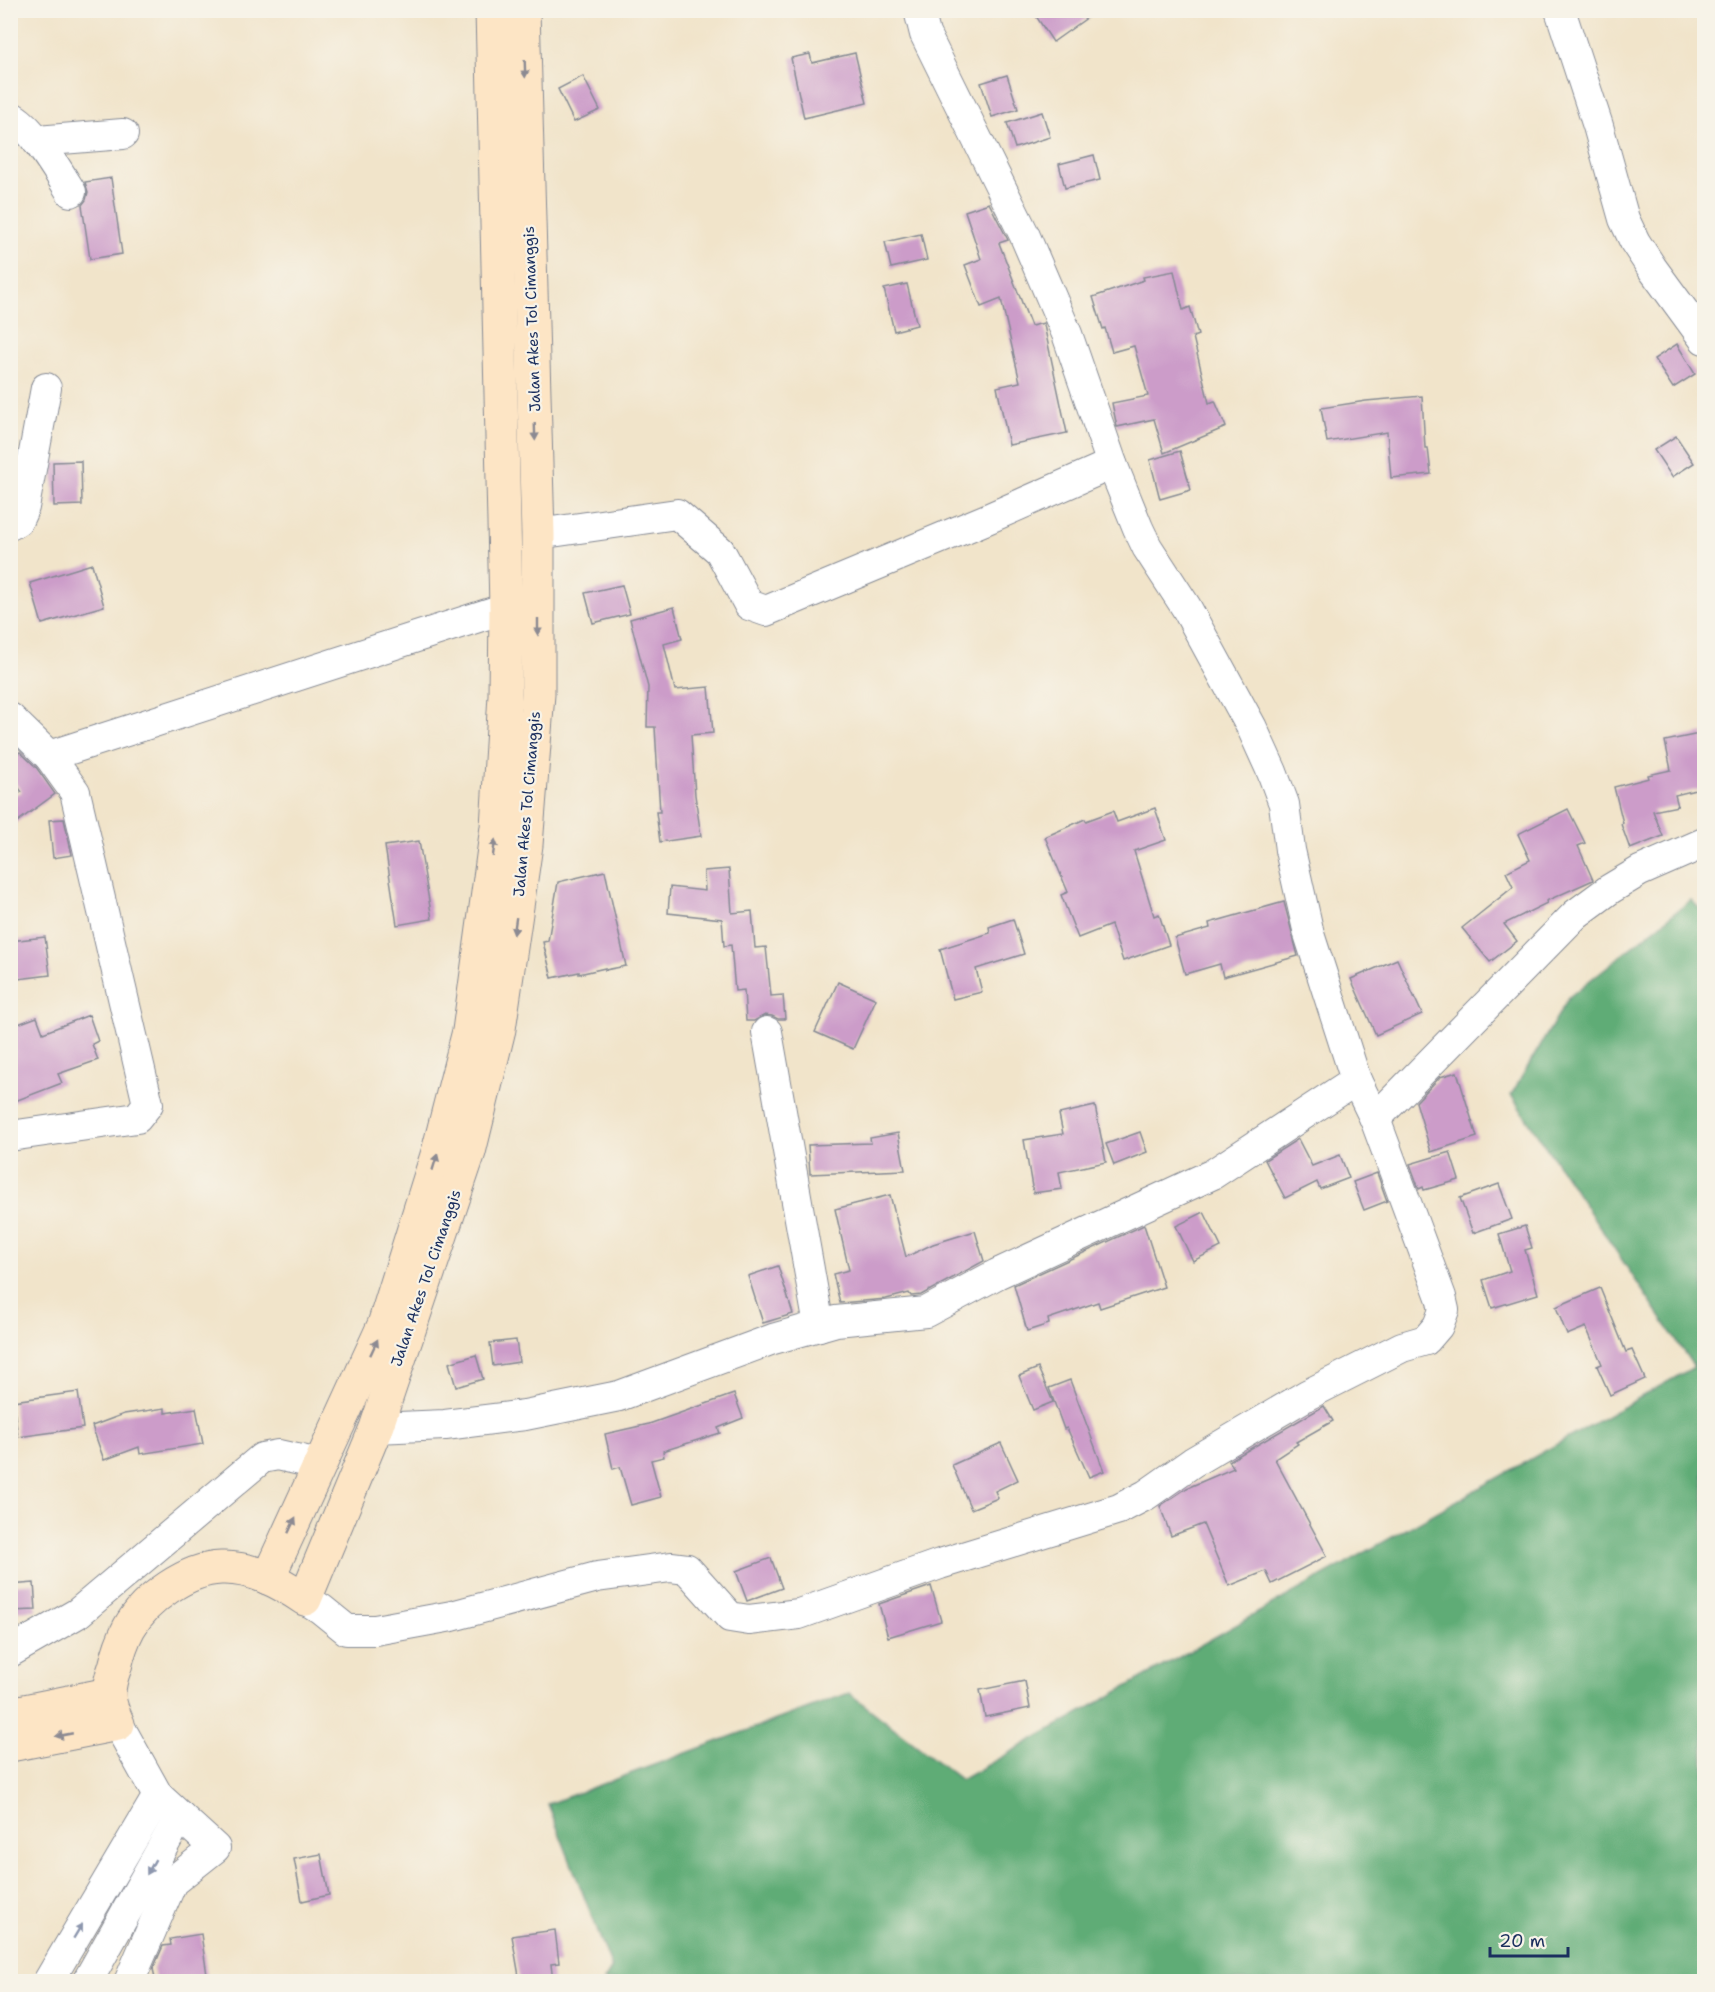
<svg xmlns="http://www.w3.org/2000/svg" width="1715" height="1992" viewBox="0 0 1715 1992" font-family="'Shantell Sans',sans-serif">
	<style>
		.forest { fill: #5eac76; stroke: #3c6e6a; stroke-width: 1.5 }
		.building { fill: #cc9cc9 }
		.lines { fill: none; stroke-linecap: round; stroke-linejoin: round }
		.street-casing { stroke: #868a94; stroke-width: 32 }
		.secondary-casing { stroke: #868a94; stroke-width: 35 }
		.street { stroke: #fff; stroke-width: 30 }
		.secondary { stroke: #fde5c5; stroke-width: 33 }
		.oneway { fill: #8c8a92 }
		.oneway2 { fill: #8d97ae }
		.labels { text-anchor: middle; stroke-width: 4.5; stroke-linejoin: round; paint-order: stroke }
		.street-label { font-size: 15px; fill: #1b2f5e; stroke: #f7f3e8 }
	</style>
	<rect width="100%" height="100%" fill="#f7f3e8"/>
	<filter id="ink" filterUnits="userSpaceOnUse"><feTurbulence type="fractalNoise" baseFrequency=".0167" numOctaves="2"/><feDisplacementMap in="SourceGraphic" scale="12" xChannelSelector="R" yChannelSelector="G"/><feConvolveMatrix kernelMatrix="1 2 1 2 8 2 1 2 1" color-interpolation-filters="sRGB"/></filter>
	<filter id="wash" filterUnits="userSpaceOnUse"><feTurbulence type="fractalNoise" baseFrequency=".008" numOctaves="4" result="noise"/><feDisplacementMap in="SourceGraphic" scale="24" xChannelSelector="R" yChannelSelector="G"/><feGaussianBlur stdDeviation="1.35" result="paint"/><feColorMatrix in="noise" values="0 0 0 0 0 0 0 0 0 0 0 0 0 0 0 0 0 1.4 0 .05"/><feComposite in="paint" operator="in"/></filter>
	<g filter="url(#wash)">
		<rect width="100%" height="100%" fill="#f1e4ca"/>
		<polygon class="forest" points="1691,900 1704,913 1704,1981 604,1981 612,1968 548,1804 849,1693 961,1780 1694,1367 1511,1095 1569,997"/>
		<g id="blocks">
			<g class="building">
				<polygon points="1032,10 1098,10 1053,42"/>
				<polygon points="855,53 867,103 804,118 791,58 810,54 812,63"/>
				<polygon points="1007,75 1018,109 992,117 981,83"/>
				<polygon points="583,76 600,110 574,122 558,89"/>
				<polygon points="1042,112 1050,137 1015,148 1007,123"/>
				<polygon points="1094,155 1100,180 1065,188 1059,164"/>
				<polygon points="111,178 122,254 90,259 82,205 86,200 88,192 85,182"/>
				<polygon points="989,203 1008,240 999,243 1031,326 1044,323 1044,325 1067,433 1009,445 997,387 1020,382 1001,299 981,307 965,265 981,259 965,211"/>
				<polygon points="921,234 927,260 891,268 885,242"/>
				<polygon points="1174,271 1183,310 1190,307 1198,335 1193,337 1209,403 1215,401 1226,427 1164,453 1154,419 1117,427 1112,403 1148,396 1134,346 1112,352 1105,328 1103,329 1093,297 1144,280 1143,277"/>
				<polygon points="907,284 917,325 894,331 884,289"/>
				<polygon points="1677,344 1695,374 1673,388 1654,359"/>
				<polygon points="1422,396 1425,448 1428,448 1431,474 1391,478 1387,432 1327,442 1321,408 1366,401"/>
				<polygon points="1676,436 1694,463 1672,477 1654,450"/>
				<polygon points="1180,451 1191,490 1160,499 1150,460"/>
				<polygon points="81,461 82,505 54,506 53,462"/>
				<polygon points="92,564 104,606 42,624 30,583"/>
				<polygon points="622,585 630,614 593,623 585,593"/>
				<polygon points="674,607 682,639 664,644 675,690 709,687 713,733 691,735 695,795 701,836 660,842 656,812 660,812 655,727 647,727 648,687 630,619"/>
				<polygon points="1704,733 1704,788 1675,795 1678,806 1653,811 1663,836 1630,849 1621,824 1623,823 1614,787 1649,778 1648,775 1671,770 1665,741"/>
				<polygon points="20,752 36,767 55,794 10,827 10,796 22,792 10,776 10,759"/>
				<polygon points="1155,808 1166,840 1134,851 1154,916 1159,914 1169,945 1123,961 1111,925 1078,938 1061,895 1068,892 1045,837 1085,819 1086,821 1113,811 1117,822"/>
				<polygon points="1568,809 1585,843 1578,846 1593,880 1546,901 1547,903 1504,924 1517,941 1490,962 1462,928 1513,887 1506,872 1530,860 1518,834"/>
				<polygon points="64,819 72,855 53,858 49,820"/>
				<polygon points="419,841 432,919 397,925 385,846"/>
				<polygon points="729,869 732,913 752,911 755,948 766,947 771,996 783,995 785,1019 778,1019 772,1016 765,1015 754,1021 746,1021 744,990 735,991 731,945 724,946 722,919 668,913 670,887 705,891 704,871"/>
				<polygon points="605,871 626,966 605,970 605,968 579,974 579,972 552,978 543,942 548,941 558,882"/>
				<polygon points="1284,902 1298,956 1223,977 1220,964 1185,974 1175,938 1210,928 1209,923"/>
				<polygon points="1013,919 1024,954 976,969 982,992 953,999 940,949 990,933 989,927"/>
				<polygon points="45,937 50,975 10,980 10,941"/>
				<polygon points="1397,959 1422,1014 1376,1035 1351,979"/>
				<polygon points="838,982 876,999 853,1049 815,1032"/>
				<polygon points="89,1015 98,1041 92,1044 98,1060 58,1074 62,1083 10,1103 10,1027 37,1017 43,1033"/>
				<polygon points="1457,1072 1477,1137 1431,1152 1416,1102 1440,1077"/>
				<polygon points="1095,1106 1106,1162 1059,1172 1062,1189 1033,1193 1024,1140 1063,1134 1059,1114"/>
				<polygon points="1140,1132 1147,1152 1114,1165 1106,1144"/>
				<polygon points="898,1133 905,1170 810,1174 808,1145 871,1143 870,1138"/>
				<polygon points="1298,1139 1312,1166 1340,1155 1349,1178 1320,1189 1317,1182 1285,1198 1265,1160"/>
				<polygon points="1450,1152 1459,1180 1424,1190 1423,1187 1419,1189 1410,1164"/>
				<polygon points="1377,1173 1387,1201 1364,1210 1353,1182"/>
				<polygon points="1499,1184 1512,1219 1473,1233 1460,1198"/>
				<polygon points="890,1195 906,1257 933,1244 975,1231 984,1261 921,1295 911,1296 909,1293 886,1299 840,1303 833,1274 849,1270 835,1209"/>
				<polygon points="1204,1212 1221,1247 1193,1261 1176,1226"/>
				<polygon points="1144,1225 1164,1287 1100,1308 1098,1302 1048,1319 1049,1324 1027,1331 1014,1285"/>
				<polygon points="1525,1226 1532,1248 1525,1250 1538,1294 1492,1308 1483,1280 1510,1271 1499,1234"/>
				<polygon points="778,1266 793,1314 763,1323 748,1276"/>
				<polygon points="1600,1288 1626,1352 1632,1350 1645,1379 1610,1395 1597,1366 1602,1364 1586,1327 1567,1335 1556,1307"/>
				<polygon points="516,1340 519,1362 493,1366 490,1343"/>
				<polygon points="476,1355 483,1379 456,1387 449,1363"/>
				<polygon points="1038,1368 1053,1402 1033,1410 1019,1376"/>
				<polygon points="1070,1380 1104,1471 1089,1477 1067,1428 1064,1429 1049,1388"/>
				<polygon points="78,1392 83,1428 18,1437 13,1401"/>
				<polygon points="734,1394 743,1418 718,1428 720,1433 663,1451 664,1457 651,1460 661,1497 631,1505 620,1467 613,1469 605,1434 649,1424"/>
				<polygon points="1324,1406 1333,1421 1296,1442 1298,1444 1275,1459 1327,1556 1272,1584 1266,1571 1229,1586 1203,1524 1171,1536 1160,1506 1187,1488 1234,1468 1229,1461"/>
				<polygon points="165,1408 165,1413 196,1408 203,1444 140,1454 139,1447 104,1460 92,1426 124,1414"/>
				<polygon points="1001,1443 1018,1480 995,1491 998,1498 971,1509 952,1465"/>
				<polygon points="771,1558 782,1588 747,1601 736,1571"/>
				<polygon points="34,1583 36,1610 10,1611 10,1585"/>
				<polygon points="931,1586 941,1621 888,1637 879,1604"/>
				<polygon points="1025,1681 1030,1708 985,1717 980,1690"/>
				<polygon points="321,1854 329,1895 302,1901 294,1859"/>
				<polygon points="555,1930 559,1963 551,1964 553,1982 520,1982 512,1936"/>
				<polygon points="201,1934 207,1975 156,1982 153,1969 163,1946 171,1945 170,1939"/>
			</g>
		</g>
	</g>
	<g filter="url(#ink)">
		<use href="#blocks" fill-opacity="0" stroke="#868a94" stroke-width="1.5"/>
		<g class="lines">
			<defs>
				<g id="street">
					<polyline points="1560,10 1598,126 1624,219 1635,242 1652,268 1704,339"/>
					<path d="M10,116c22,10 48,55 61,76"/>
					<polyline points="37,141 123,134"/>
					<polyline points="10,525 18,520 24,507 46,388"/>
					<polyline points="538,534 677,514 720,551 749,605 766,611 987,519 1112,464"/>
					<polyline points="10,718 49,756 75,792 148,1104 137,1118 10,1136"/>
					<polyline points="49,756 506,608"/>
					<polyline points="767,1032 819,1326"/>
					<polyline points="1375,1119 1576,914 1610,889 1640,871 1704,843"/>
					<polyline points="376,1428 445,1425 525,1415 619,1396 773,1339 836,1321 926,1312 997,1274 1213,1174 1356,1080"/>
					<polyline points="305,1599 321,1609 347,1630 375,1630 452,1616 597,1577 671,1567 687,1569 730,1617 749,1620 799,1614 940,1564 1119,1509 1146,1495 1193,1462 1307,1395 1402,1347 1426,1340 1438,1326 1444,1310 1441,1297 1375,1119 1356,1080 1309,934 1290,850 1284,804 1272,772 1252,728 1186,607 1147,547 1138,528 1112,464 1067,334 1024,234 925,34 919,10"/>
					<polyline points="10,1652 78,1613 262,1458 278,1455 319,1464"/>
					<polyline points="118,1724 158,1796 215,1848 172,1882 129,1982"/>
					<polyline points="48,1982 158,1796"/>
					<polyline points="87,1982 180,1816"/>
				</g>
				<g id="secondary">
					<polyline points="268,1578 384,1325 438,1152 469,1031 497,827 505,695 506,608 492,10"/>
					<polyline points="10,1714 109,1694"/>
					<path d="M10,1745l108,-21c-4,-9 -9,-20 -9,-30 0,-9 3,-19 6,-27 3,-13 7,-26 14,-39 16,-29 58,-59 92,-60 31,-1 59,14 84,31l71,-171 93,-276 30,-123 27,-184 12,-151v-160l-15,-524"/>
				</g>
			</defs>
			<use href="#street" class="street-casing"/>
			<use href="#secondary" class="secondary-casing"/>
			<use href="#street" class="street"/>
			<use href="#secondary" class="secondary"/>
		</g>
		<defs><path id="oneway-solid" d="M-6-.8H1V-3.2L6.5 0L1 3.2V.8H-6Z" transform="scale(1.5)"/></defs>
		<g class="oneway">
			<use href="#oneway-solid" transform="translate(525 69) rotate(88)"/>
			<use href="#oneway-solid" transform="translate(535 432) rotate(88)"/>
			<use href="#oneway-solid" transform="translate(538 627) rotate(90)"/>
			<use href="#oneway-solid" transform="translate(494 848) rotate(-82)"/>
			<use href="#oneway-solid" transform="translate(515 926) rotate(98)"/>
			<use href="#oneway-solid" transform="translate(435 1162) rotate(-73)"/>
			<use href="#oneway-solid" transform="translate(374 1347) rotate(-65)"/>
			<use href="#oneway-solid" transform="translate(292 1525) rotate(-65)"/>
			<use href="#oneway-solid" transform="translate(64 1735) rotate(169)"/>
		</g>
		<g class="oneway2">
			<use href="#oneway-solid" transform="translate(151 1867) rotate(119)"/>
			<use href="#oneway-solid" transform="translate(78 1931) rotate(-59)"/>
		</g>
	</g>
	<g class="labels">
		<g class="street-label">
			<text transform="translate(532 319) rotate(-92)" y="5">Jalan Akes Tol Cimanggis</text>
			<text transform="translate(527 804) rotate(-85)" y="5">Jalan Akes Tol Cimanggis</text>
			<text transform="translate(426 1278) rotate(-71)" y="5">Jalan Akes Tol Cimanggis</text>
		</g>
	</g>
	<rect width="1715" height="1992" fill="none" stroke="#f7f3e8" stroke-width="36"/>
	<path d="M1490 1947v9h78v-9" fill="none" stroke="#1b2f5e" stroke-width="3"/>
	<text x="1499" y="1947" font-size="18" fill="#1b2f5e" stroke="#f7f3e8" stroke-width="4.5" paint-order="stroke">20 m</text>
</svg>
